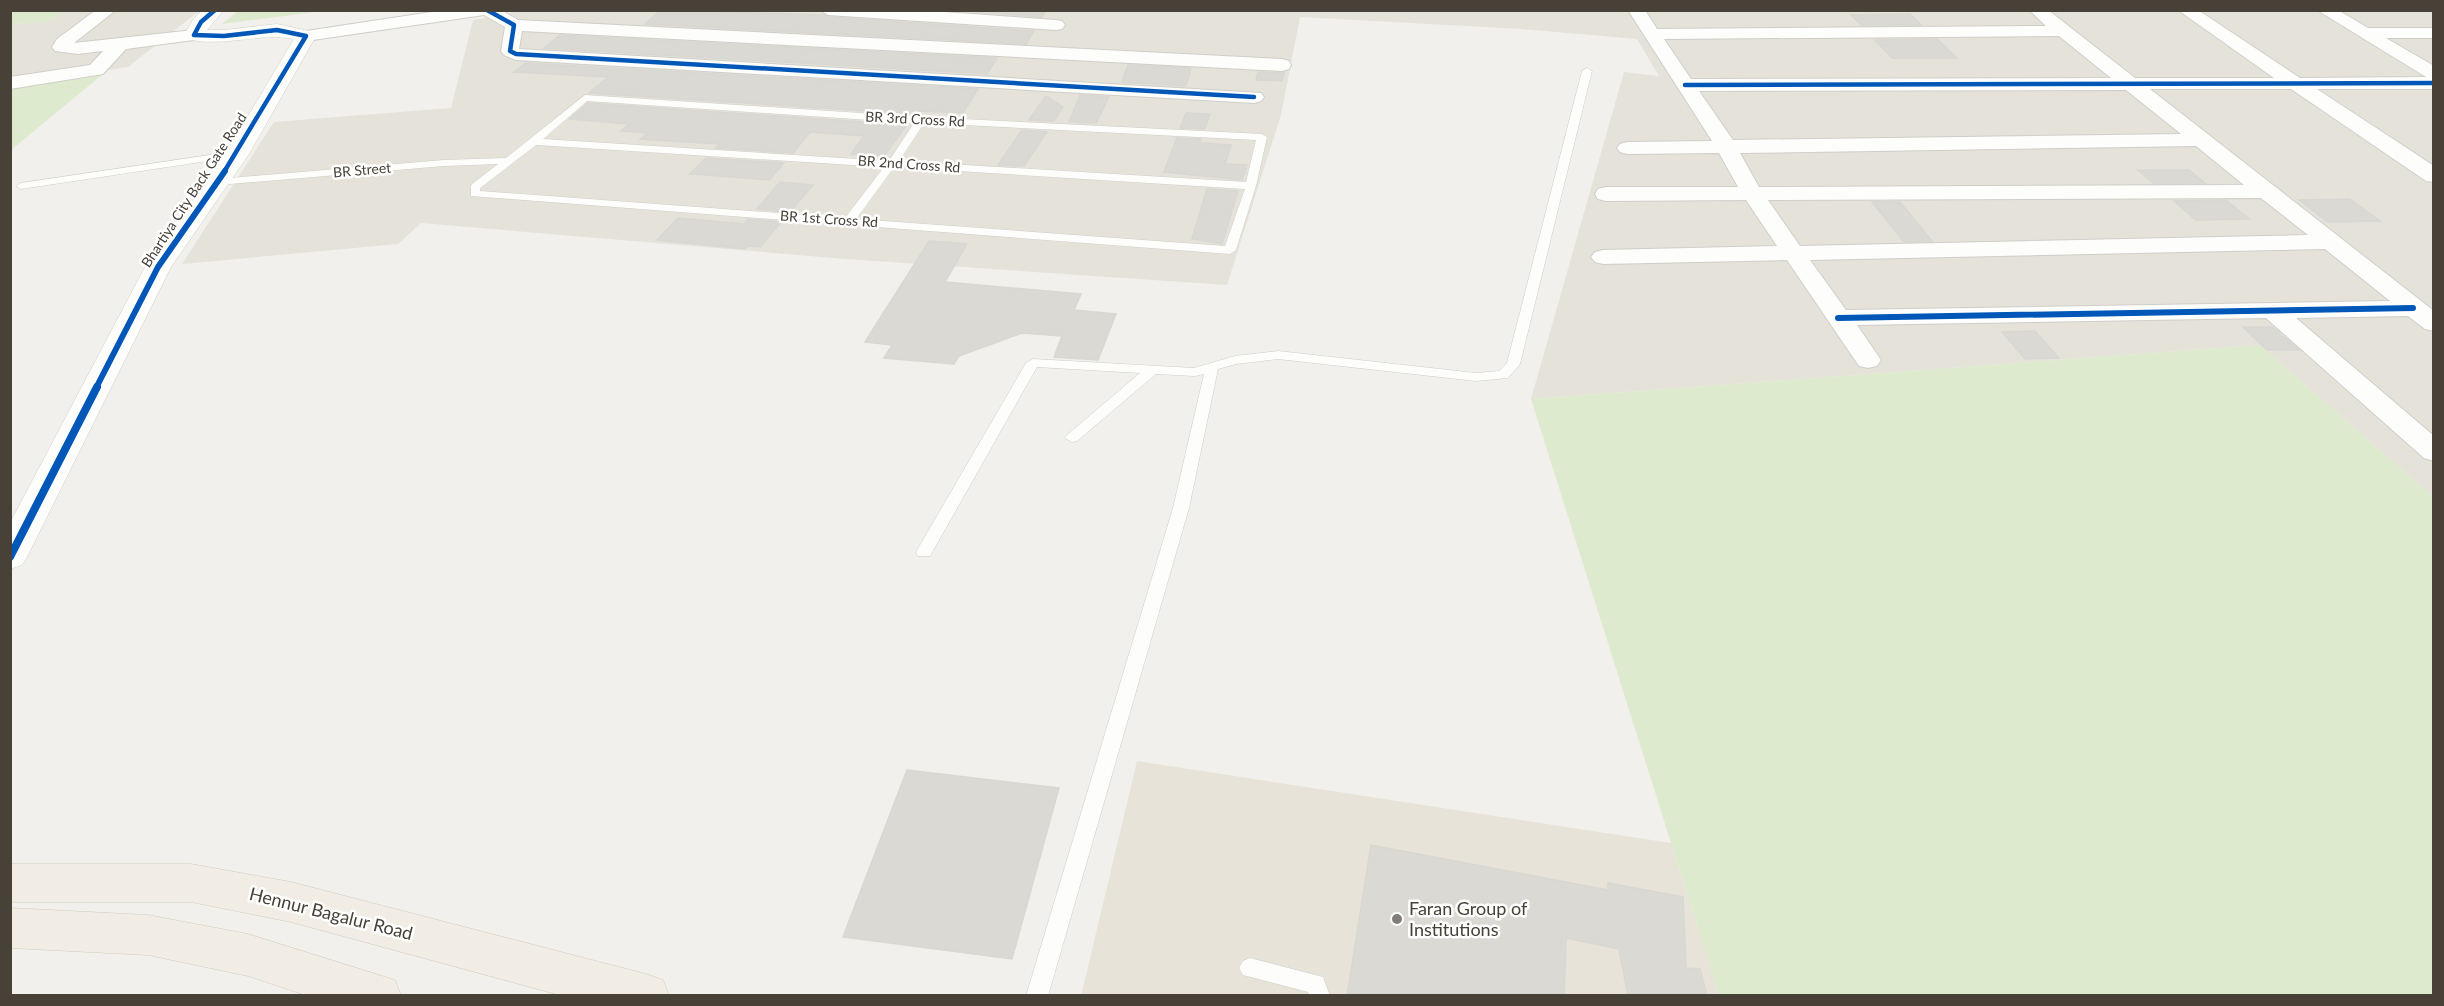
<svg xmlns="http://www.w3.org/2000/svg" width="2444" height="1006" viewBox="0 0 2444 1006" font-family="Lato,sans-serif">
	<style>
		.residential { fill: #e5e2da }
		.education { fill: #e7e3d8 }
		.green { fill: #deeacd }
		.building { fill: #dbd9d4; stroke: #d9d7d2; stroke-width: 1.5 }
		.lines { fill: none; stroke-linecap: round; stroke-linejoin: round }
		.service-casing { stroke: #cfcec9; stroke-width: 1 }
		.minor-casing { stroke: #cfcec9; stroke-width: 2 }
		.tertiary-casing { stroke: #cfcec9; stroke-width: 1 }
		.primary-casing { stroke: #d2ccba; stroke-width: 1 }
		.service { fill: #fdfdfc; fill-rule: evenodd }
		.minor { fill: #fdfdfc; fill-rule: evenodd }
		.tertiary { fill: #fdfdfc; fill-rule: evenodd }
		.primary { fill: #f1ede5; fill-rule: evenodd }
		.cycleway-far2-casing { stroke: #fff; stroke-width: 7 }
		.cycleway-far1-casing { stroke: #fff; stroke-width: 9 }
		.cycleway-casing { stroke: #fff; stroke-width: 11 }
		.cycleway-far2 { stroke: #0057b8; stroke-width: 4.5 }
		.cycleway-far1 { stroke: #0057b8; stroke-width: 6 }
		.cycleway { stroke: #0057b8; stroke-width: 8 }
		.poi-dot { fill: #827e77; stroke: #fff; stroke-width: 2 }
		.labels { text-anchor: middle; stroke-width: 5; stroke-linejoin: round; paint-order: stroke }
		.far-street-label { font-size: 14px; fill: #474138; stroke: #fff }
		.near-poi-label { font-size: 18px; fill: #474138; stroke: #fff; text-anchor: start }
		.near-street-label { font-size: 18px; fill: #474138; stroke: #fff }
	</style>
	<rect width="100%" height="100%" fill="#f1f0ec"/>
	<g class="residential">
		<polygon points="66,11 199,11 128,67 11,85 10,24 48,22"/>
		<polygon points="501,11 2433,11 2433,497 2259,345 1531,399 1624,72 1659,76 1637,39 1521,29 1300,17 1281,115 1227,285 845,259 421,223 398,244 182,264 274,122 451,108 473,20 513,13"/>
	</g>
	<polygon class="education" points="1137,761 1671,843 1719,995 1081,996"/>
	<g class="green">
		<polygon points="10,11 11,10 66,11 48,22 11,24"/>
		<polygon points="238,11 238,10 323,11 222,24"/>
		<polygon points="108,70 11,150 11,85"/>
		<polygon points="2259,345 2433,497 2433,995 1719,995 1531,399"/>
	</g>
	<g class="building">
		<polygon points="661,10 824,15 828,17 1034,31 1026,44 645,24"/>
		<polygon points="954,10 1046,10 1042,17"/>
		<polygon points="1910,14 1921,25 1861,25 1851,15"/>
		<polygon points="560,35 997,58 987,74 544,48"/>
		<polygon points="1937,39 1957,58 1892,58 1875,40"/>
		<polygon points="525,63 978,89 963,113 917,111 915,114 589,93 608,77 514,72"/>
		<polygon points="1128,65 1191,68 1186,86 1122,82"/>
		<polygon points="1258,72 1284,73 1282,81 1256,80"/>
		<polygon points="1080,95 1109,97 1096,123 1069,122"/>
		<polygon points="1046,96 1063,107 1054,121 1029,120"/>
		<polygon points="588,103 907,125 884,156 851,154 864,136 810,132 793,153 716,148 719,144 640,139 647,133 621,131 629,124 569,119"/>
		<polygon points="1186,113 1210,114 1205,129 1180,128"/>
		<polygon points="1022,130 1047,132 1024,166 998,165"/>
		<polygon points="1177,138 1201,139 1200,143 1231,145 1225,164 1247,165 1242,180 1164,172"/>
		<polygon points="706,158 784,163 769,180 690,174"/>
		<polygon points="2138,170 2189,170 2205,183 2153,183"/>
		<polygon points="780,182 813,185 790,212 757,209"/>
		<polygon points="1207,189 1238,191 1222,244 1192,239"/>
		<polygon points="2350,199 2380,221 2328,222 2299,200"/>
		<polygon points="2226,200 2249,219 2196,220 2174,201"/>
		<polygon points="1872,202 1900,202 1932,241 1904,242"/>
		<polygon points="678,218 744,224 748,219 781,222 760,247 748,246 745,249 657,240"/>
		<polygon points="929,241 967,244 945,282 1081,294 1074,310 1116,314 1098,360 1054,357 1062,336 1022,333 959,356 954,364 884,358 892,345 865,342"/>
		<polygon points="2243,327 2272,327 2299,350 2267,350"/>
		<polygon points="2035,331 2059,358 2025,359 2002,332"/>
		<polygon points="907,770 1059,788 1012,959 843,937"/>
		<polygon points="1371,845 1608,890 1608,883 1683,897 1686,968 1700,969 1707,996 1628,996 1619,949 1566,938 1564,996 1347,996"/>
	</g>
	<g class="lines">
		<defs>
			<g id="service">
				<polygon points="1587,68 1592,71 1520,364 1508,378 1476,381 1278,359 1236,364 1218,369 1189,508 1048,996 1026,996 1173,508 1204,374 1195,376 1156,374 1077,441 1072,442 1065,438 1067,435 1140,373 1037,367 930,556 918,556 916,552 1026,363 1033,359 1194,368 1235,356 1278,351 1476,373 1499,371 1507,363 1582,71"/>
				<path d="M585,95l336,22 341,17 5,3 -11,49 -20,64 -6,4 -759,-58v-11l27,-21 -54,2 -226,19 -5,-3 5,-3 226,-19 62,-2zM587,101l327,22 -25,38 -346,-22zM924,123l332,17 -10,42 -347,-21zM536,145l348,22 -39,51 -365,-27v-3zM894,167l351,22 -20,57 -369,-27z"/>
				<polygon points="237,151 242,154 241,156 21,189 16,186 21,183"/>
				<polygon points="1250,958 1323,977 1330,996 1309,996 1308,992 1243,975 1239,968 1243,961"/>
			</g>
			<g id="minor">
				<polygon points="96,10 116,10 74,43 194,30 200,31 203,35 200,39 194,40 126,49 103,74 10,89 10,77 90,65 103,51 78,54 55,51 52,47 57,39"/>
				<polygon points="445,10 501,10 518,20 1282,59 1289,61 1291,65 1289,69 1282,71 522,31 519,49 1261,93 1264,97 1261,101 1254,103 516,60 504,55 501,51 505,27 484,15 306,41 300,40 297,36 300,32 306,31"/>
				<polygon points="820,10 915,10 1056,20 1062,21 1065,25 1062,29 1056,30 828,15"/>
				<path d="M1628,10h17l12,19 389,-3 -17,-16h19l87,68h139l-96,-68h20l102,68 126,-1 -109,-67h21l30,18h66v10h-48l48,28v23h-117l117,77v16l-8,-1 -135,-92h-141l284,222v20l-9,-2 -17,-13 -112,2 138,118v25l-10,-3 -158,-140 -409,7 24,35 -4,6 -9,2 -9,-2 -72,-106 -184,4 -8,-2 -4,-5 4,-5 8,-2 174,-4 -31,-46 -140,1 -8,-2 -3,-5 3,-5 8,-2h132l-19,-34 -92,1 -7,-2 -3,-4 3,-4 7,-2 85,-1zM2059,36l52,42 -420,1 -27,-40zM2126,90l55,44 -448,6 -34,-49zM2196,146l48,39 -485,2 -19,-34zM2261,198l47,37 -508,11 -32,-46zM2325,249l65,52 -544,9 -36,-50z"/>
			</g>
			<path id="tertiary" d="M203,10h21l-17,20h17l53,-6 36,8 3,4 -67,118 -78,113 -144,290 -5,8 -12,4v-46l135,-256 81,-114 68,-114c-35,-7 -71,9 -107,0l-3,-4 10,-17z"/>
			<g id="primary">
				<polygon points="10,864 191,864 291,882 646,974 663,980 669,996 563,996 291,922 191,902 10,902"/>
				<polygon points="10,908 148,915 248,934 395,980 401,996 308,996 248,976 148,955 10,948"/>
			</g>
		</defs>
		<use href="#service" class="service-casing"/>
		<use href="#minor" class="minor-casing"/>
		<use href="#tertiary" class="tertiary-casing"/>
		<use href="#primary" class="primary-casing"/>
		<use href="#service" class="service"/>
		<use href="#minor" class="minor"/>
		<use href="#tertiary" class="tertiary"/>
		<use href="#primary" class="primary"/>
		<defs>
			<g id="cycleway-far2">
				<polyline points="215,10 201,22 194,35 224,36 277,30 306,36 224,172"/>
				<polyline points="487,10 514,25 510,51 516,54 1254,97"/>
				<polyline points="1685,85 2434,83"/>
			</g>
			<g id="cycleway-far1">
				<polyline points="1838,318 2413,308"/>
				<polyline points="96,388 158,267 225,171"/>
			</g>
			<polyline id="cycleway" points="10,557 97,387"/>
		</defs>
		<use href="#cycleway-far2" class="cycleway-far2-casing"/>
		<use href="#cycleway-far1" class="cycleway-far1-casing"/>
		<use href="#cycleway" class="cycleway-casing"/>
		<use href="#cycleway-far2" class="cycleway-far2"/>
		<use href="#cycleway-far1" class="cycleway-far1"/>
		<use href="#cycleway" class="cycleway"/>
	</g>
	<circle class="poi-dot" cx="1397" cy="919" r="6"/>
	<g class="labels">
		<g class="far-street-label">
			<text transform="translate(915 119) rotate(3)" y="5">BR 3rd Cross Rd</text>
			<text transform="translate(909 164) rotate(4)" y="5">BR 2nd Cross Rd</text>
			<text transform="translate(362 170) rotate(-5)" y="5">BR Street</text>
			<text transform="translate(194 190) rotate(-57)" y="5">Bhartiya City Back Gate Road</text>
			<text transform="translate(829 219) rotate(4)" y="5">BR 1st Cross Rd</text>
		</g>
		<g class="near-poi-label">
			<text x="1409" y="915">Faran Group of<tspan x="1409" dy="21">Institutions</tspan></text>
		</g>
		<g class="near-street-label">
			<text transform="translate(331 914) rotate(14)" y="6">Hennur Bagalur Road</text>
		</g>
	</g>
	<rect width="2444" height="1006" fill="none" stroke="#474138" stroke-width="24"/>
</svg>
